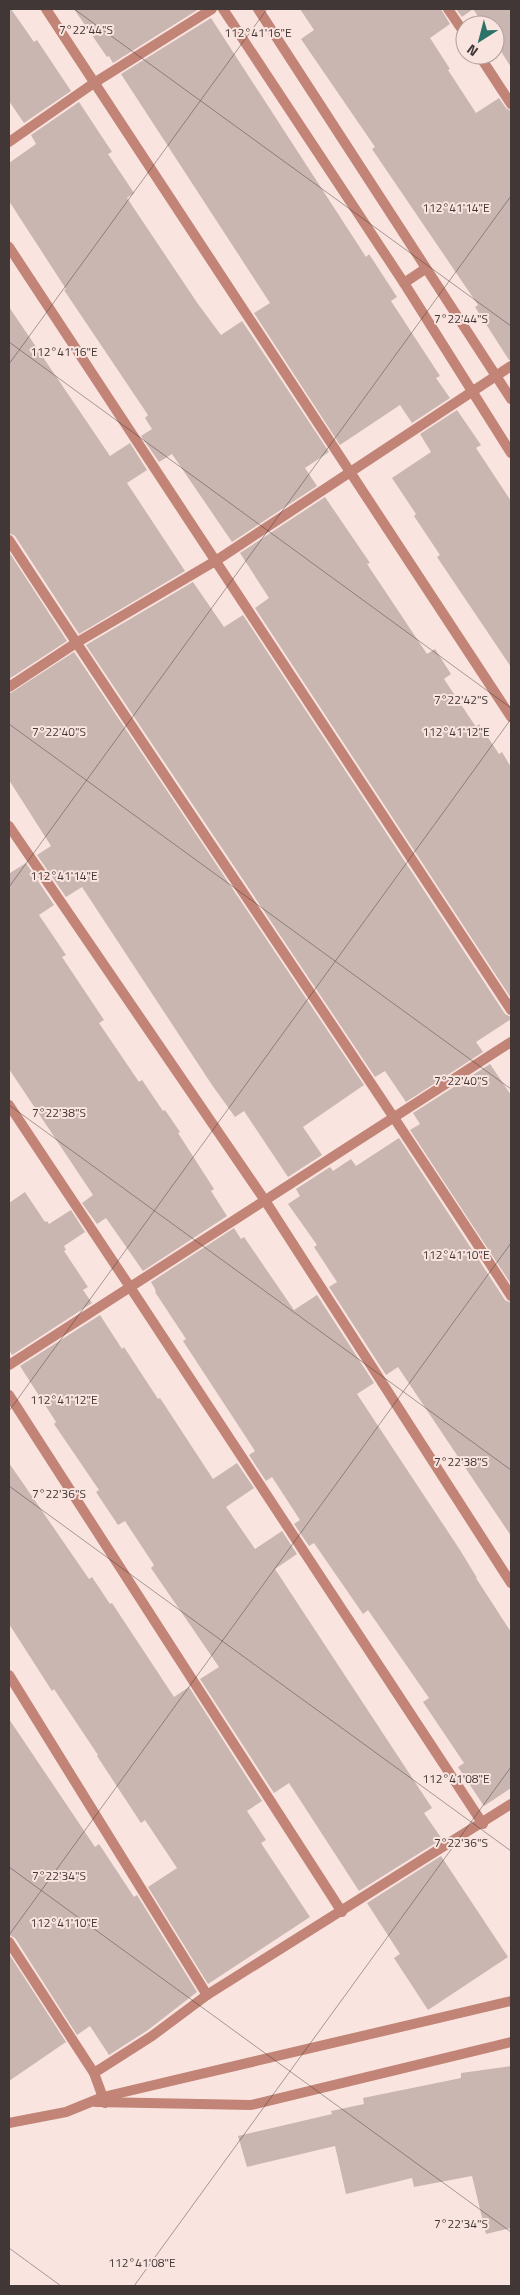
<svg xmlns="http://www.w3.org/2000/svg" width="520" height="2295" viewBox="0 0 520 2295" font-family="'Titillium Web',sans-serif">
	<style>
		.building { fill: #cab6b1 }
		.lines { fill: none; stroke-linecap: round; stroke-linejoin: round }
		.minor { stroke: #c18476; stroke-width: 10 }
		.ticks { fill: none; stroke: #403736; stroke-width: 1; stroke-opacity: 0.45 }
		.ticks-label { font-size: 12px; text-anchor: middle; fill: #403736; stroke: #fae4df; stroke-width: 4; stroke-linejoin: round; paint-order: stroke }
	</style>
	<rect width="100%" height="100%" fill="#fae4df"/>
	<g class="building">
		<polygon points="9,9 11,9 34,42 37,40 71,91 24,123 9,101"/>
		<polygon points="74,9 199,9 113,63 109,56 107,57"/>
		<polygon points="300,9 441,9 450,24 430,38 450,69 448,70 476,113 499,98 506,108 511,111 511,359 509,360 475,307 478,305 372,149 375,147 301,39 314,30"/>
		<polygon points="456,9 511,9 511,67 495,42 495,25 484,25 473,9 462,17"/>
		<polygon points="211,18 366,257 369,254 397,297 391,301 440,376 436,378 450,398 412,423 400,405 340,445 254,313 270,303 121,74"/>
		<polygon points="79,102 112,152 108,154 134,193 127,198 198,304 221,335 242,321 329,452 305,468 317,486 232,542 172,454 159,462 141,436 152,429 145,418 148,415 64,290 66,289 9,201 9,163 36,144 31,135"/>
		<polygon points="9,307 110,456 130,443 147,470 127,483 185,571 79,634 15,536 9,533"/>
		<polygon points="457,410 481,445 476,448 511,501 511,667 437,557 440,555 414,516 416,514 392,478 431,452 420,434"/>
		<polygon points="325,497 370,563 367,564 427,654 435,649 451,674 444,679 476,727 479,724 499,754 502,752 511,767 511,998 255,608 269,598 240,553"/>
		<polygon points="9,552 67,641 9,679"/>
		<polygon points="193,582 224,627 243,615 505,1014 511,1017 511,1019 476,1042 483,1052 406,1102 385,1071 375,1077 86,645"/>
		<polygon points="74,652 364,1085 303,1127 322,1155 288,1177 244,1111 235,1117 212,1085 82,887 66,897 37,855 51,846 9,780 9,694"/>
		<polygon points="26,863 54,905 39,915 66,955 62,957 104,1020 99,1023 139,1082 142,1080 163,1111 165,1110 180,1132 178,1133 214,1189 211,1191 227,1216 143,1271 106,1218 97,1224 82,1203 93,1195 9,1069 9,870 10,873"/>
		<polygon points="490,1064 511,1095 511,1284 410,1130 420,1124 413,1113"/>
		<polygon points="399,1138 505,1300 511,1303 511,1536 398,1367 386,1375 329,1287 337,1282 314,1247 317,1245 288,1204 300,1196 296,1189 330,1167 333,1171 351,1159 356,1166"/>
		<polygon points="25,1192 45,1222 47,1221 49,1224 71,1210 85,1232 64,1246 66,1250 64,1251 88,1287 83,1290 92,1303 12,1355 9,1350 9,1203"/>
		<polygon points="234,1228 241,1239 244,1237 294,1310 317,1295 374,1383 357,1394 460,1550 477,1578 476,1578 511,1632 511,1788 484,1806 458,1767 464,1763 423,1702 429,1698 368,1610 363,1614 314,1543 309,1546 294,1524 300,1520 272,1477 266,1481 249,1455 255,1451 183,1341 186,1339 155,1292 156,1291 151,1282"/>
		<polygon points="100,1315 122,1349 124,1347 158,1399 160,1398 213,1479 237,1463 254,1488 226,1507 255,1549 282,1531 297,1554 275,1569 432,1808 424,1813 442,1839 359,1891 289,1783 274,1793 200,1679 219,1667 151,1568 154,1565 125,1521 118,1525 96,1492 99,1490 54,1424 56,1422 20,1366"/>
		<polygon points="9,1463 89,1579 92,1577 110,1604 112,1603 174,1697 189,1687 262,1801 247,1811 266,1840 261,1843 310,1917 208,1984 148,1887 177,1868 145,1820 141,1823 97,1756 98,1755 54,1689 52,1691 9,1624"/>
		<polygon points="9,1719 95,1847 99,1844 134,1897 137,1895 197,1992 148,2030 109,2055 90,2026 77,2035 15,1938 9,1935"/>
		<polygon points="441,1856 508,1957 428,2010 394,1958 400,1954 367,1903"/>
		<polygon points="9,1954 66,2042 9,2081"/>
		<polygon points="511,2066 511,2228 486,2234 472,2176 414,2187 412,2178 346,2194 335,2146 247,2167 238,2136 332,2114 331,2111 364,2104 363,2098 461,2078 461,2073"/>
	</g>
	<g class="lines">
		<g class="minor">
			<polyline points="46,9 511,717"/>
			<polyline points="223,9 404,283 511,453"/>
			<polyline points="258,9 511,399"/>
			<polyline points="448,9 465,34"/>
			<polyline points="479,55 511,104"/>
			<polyline points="9,142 94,83 212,9"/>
			<polyline points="9,247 511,1010"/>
			<polyline points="404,283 425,269"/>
			<path d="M9,540c165,254 338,502 502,756"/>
			<polyline points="9,687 76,643 217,560 511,366"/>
			<polyline points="9,826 266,1202 511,1583"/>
			<polyline points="9,1105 130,1287 483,1824"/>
			<polyline points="9,1365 511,1042"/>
			<polyline points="9,1395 342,1912"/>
			<polyline points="9,1675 207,1995"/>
			<polyline points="9,1942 94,2073 105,2103"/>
			<polyline points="94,2073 152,2036 207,1995 511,1804"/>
			<polyline points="96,2102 251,2105 511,2042"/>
			<polyline points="9,2123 66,2112 103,2097 511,2001"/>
		</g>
	</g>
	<path class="ticks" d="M74,9l437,317M9,342l502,366M9,364l258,-355M9,724l502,365M9,887l502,-691M9,1105l502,365M9,1411l502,-692M9,1486l502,365M9,1867l502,365M9,1935l502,-692M9,2248l52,38M134,2286l377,-519"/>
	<g class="ticks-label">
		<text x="86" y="34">7°22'44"S</text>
		<text x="258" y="37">112°41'16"E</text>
		<text x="456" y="212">112°41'14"E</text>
		<text x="461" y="323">7°22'44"S</text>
		<text x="64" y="356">112°41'16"E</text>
		<text x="461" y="704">7°22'42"S</text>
		<text x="456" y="736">112°41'12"E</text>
		<text x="59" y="736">7°22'40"S</text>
		<text x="64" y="880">112°41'14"E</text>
		<text x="461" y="1085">7°22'40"S</text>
		<text x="59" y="1117">7°22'38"S</text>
		<text x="456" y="1259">112°41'10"E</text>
		<text x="64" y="1404">112°41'12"E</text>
		<text x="461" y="1466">7°22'38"S</text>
		<text x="59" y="1498">7°22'36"S</text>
		<text x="456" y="1783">112°41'08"E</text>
		<text x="461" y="1847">7°22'36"S</text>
		<text x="59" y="1880">7°22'34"S</text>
		<text x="64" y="1927">112°41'10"E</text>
		<text x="461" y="2228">7°22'34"S</text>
		<text x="142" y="2267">112°41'08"E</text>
	</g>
	<rect width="520" height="2295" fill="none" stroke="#403736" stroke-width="20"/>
	<g transform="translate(480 40) rotate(216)"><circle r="24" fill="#fae4df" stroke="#b09f9b"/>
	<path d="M0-4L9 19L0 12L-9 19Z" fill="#2b7269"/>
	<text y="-8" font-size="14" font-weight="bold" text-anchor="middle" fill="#403736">N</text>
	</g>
</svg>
